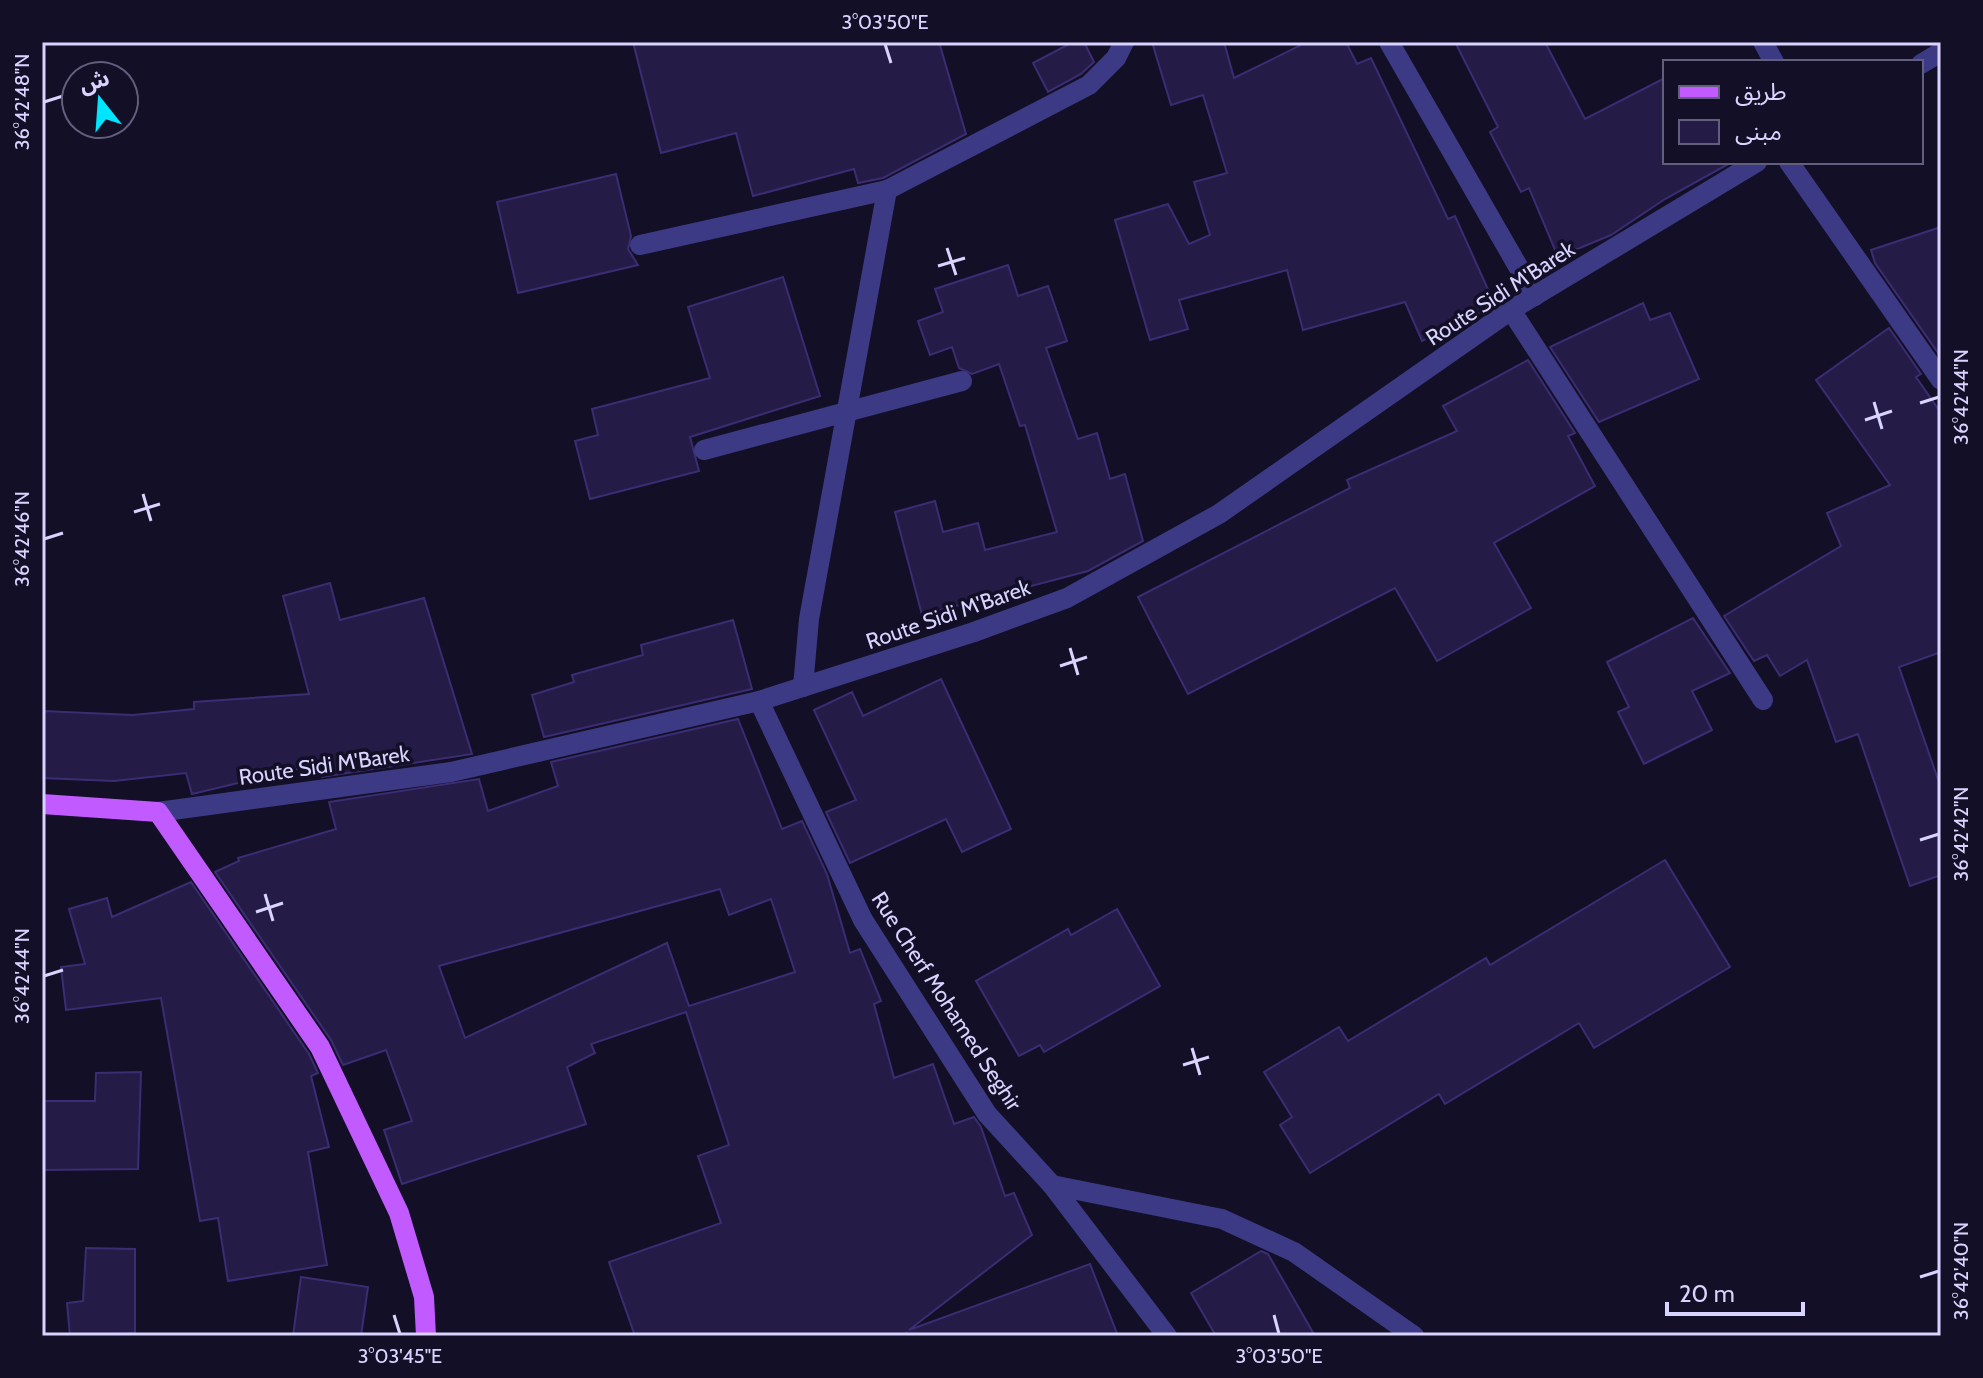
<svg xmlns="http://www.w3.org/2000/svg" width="1983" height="1378" viewBox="0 0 1983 1378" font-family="Cabin,'Noto Sans Arabic',sans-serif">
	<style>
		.building { fill: #241b47; stroke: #3b2d73; stroke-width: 2; fill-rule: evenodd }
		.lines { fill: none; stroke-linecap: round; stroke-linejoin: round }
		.minor { stroke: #3d3a85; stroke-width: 20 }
		.major { stroke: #c25bff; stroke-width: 20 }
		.ticks { fill: none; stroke: #d9d4ff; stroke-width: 3 }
		.labels { text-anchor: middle; stroke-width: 7; stroke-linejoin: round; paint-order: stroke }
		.street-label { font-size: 22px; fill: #d9d4ff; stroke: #130f26 }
		.neatline { fill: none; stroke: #d9d4ff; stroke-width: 3 }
		.ticks-label { font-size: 20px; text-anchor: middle; fill: #d9d4ff }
	</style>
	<rect width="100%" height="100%" fill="#130f26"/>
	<g class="building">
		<polygon points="633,42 939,42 966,134 883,178 858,183 854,169 753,196 736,133 661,153"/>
		<polygon points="1073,42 1084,42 1094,62 1081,74 1048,92 1033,63"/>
		<polygon points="1152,42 1224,42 1234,78 1307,42 1346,42 1357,64 1371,58 1448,219 1455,216 1495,305 1422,341 1405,302 1303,330 1287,270 1179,300 1188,329 1150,340 1115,220 1168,204 1189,244 1210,235 1194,182 1227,173 1203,95 1171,105"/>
		<polygon points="1455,42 1545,42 1585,119 1665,78 1665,162 1732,162 1665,199 1611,235 1558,257 1529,188 1521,192 1490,132 1498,127"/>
		<polygon points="616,174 631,236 628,249 638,265 518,293 497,202"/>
		<polygon points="1941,227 1941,357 1875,263 1871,250"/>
		<polygon points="1008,265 1018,296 1048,286 1067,341 1046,348 1078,439 1097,433 1110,479 1125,474 1143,541 1088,571 922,615 895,512 935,501 943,532 978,523 985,550 1057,532 1025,425 1020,426 999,364 972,374 959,368 952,347 930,355 918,321 943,312 935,289"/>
		<polygon points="783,277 820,396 690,437 699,471 590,499 575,441 598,435 592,409 710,378 688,307"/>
		<polygon points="1643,303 1650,320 1670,313 1699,379 1599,422 1550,347"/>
		<polygon points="1889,328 1921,374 1916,377 1941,413 1941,652 1899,667 1941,788 1941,875 1910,886 1858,734 1836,742 1807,660 1780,676 1767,655 1754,661 1724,616 1841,546 1827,513 1890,485 1816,380"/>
		<polygon points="1528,360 1575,433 1568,436 1595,486 1494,543 1531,608 1437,661 1395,588 1188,694 1138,597 1350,488 1347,480 1457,431 1443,406"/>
		<polygon points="330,583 340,620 424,598 472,754 322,777 318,764 192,794 186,773 114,781 42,778 43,711 133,715 194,709 194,702 309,694 283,596"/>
		<polygon points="1693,618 1730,673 1692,691 1712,730 1644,764 1618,712 1629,707 1607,662"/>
		<polygon points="733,620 752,689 544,737 532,695 574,682 572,675 643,655 641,645"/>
		<polygon points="941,679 1011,829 962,852 946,819 850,863 826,812 856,800 814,710 852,692 863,716"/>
		<path d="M738,719l44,110 20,-8 25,53 23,79 10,-4 21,52 -7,3 20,74 39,-14 21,60 20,-7 7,10 24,69 9,-3 18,42 -123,95 181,-66 28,72h-212v-3l-4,3h-267l-26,-74 112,-39 -23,-67 31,-11 -43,-133 -95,32 4,9 -28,14 19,57 -184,60 -18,-54 28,-9 -26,-71 -43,15 -12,-25 -116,-168 24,-11 -1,-3 98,-29 -7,-27 150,-23 9,32 70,-25 -7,-24zM720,889l9,26 42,-16 24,73 -106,34 -22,-63 -202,95 -26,-72z"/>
		<polygon points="1665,860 1730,967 1594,1048 1579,1023 1445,1104 1439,1094 1310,1173 1280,1125 1292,1117 1264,1072 1339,1027 1348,1041 1486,958 1490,965"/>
		<polygon points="191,882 309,1054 318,1073 311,1076 329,1147 308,1152 327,1265 228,1281 218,1218 200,1221 161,998 66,1010 61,967 85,964 69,909 107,898 112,917"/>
		<polygon points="1117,909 1160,986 1044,1052 1040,1045 1019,1056 976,981 1068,929 1071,935"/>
		<polygon points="141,1072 138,1169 42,1170 42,1101 95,1101 96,1073"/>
		<polygon points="86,1248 135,1249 135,1333 70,1336 67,1303 83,1301"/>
		<polygon points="1261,1251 1268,1254 1315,1336 1216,1336 1191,1293"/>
		<polygon points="301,1277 368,1287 361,1336 293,1336"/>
	</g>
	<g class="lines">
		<g class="minor">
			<polyline points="1389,42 1535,296"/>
			<polyline points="1763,42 1774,62"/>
			<polyline points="1921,64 1941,52"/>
			<polyline points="1789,162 1941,380"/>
			<polyline points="640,245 887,190 1089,85 1116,58 1124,42"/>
			<polyline points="1511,310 1763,700"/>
			<polyline points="704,450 962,381"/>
			<polyline points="803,687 809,619 887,190"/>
			<polyline points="759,701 863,920 987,1114 1052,1185 1167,1336"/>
			<polyline points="158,812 451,772 759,701 974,632 1067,598 1219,514 1511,310 1757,162"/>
			<polyline points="1052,1185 1222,1219 1294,1252 1414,1336"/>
		</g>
		<polyline class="major" points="42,804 158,812 320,1047 399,1213 424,1297 426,1336"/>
	</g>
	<path class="ticks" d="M885,44l6,19M44,102l19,-6M947,248l9,27M938,266l27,-8M1874,402l8,27M1920,403l19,-6M1865,420l27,-9M143,494l8,27M134,512l26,-8M44,539l19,-6M1070,648l8,27M1060,666l27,-9M1920,840l19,-6M265,894l8,27M256,912l27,-9M44,976l19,-6M1192,1048l8,27M1183,1065l26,-8M1920,1277l19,-6M394,1315l6,19M1274,1315l5,19"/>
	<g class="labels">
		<g class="street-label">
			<text transform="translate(1500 293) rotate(-33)" y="8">Route Sidi M'Barek</text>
			<text transform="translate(948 614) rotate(-19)" y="8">Route Sidi M'Barek</text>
			<text transform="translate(324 765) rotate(-8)" y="8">Route Sidi M'Barek</text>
			<text transform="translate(947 1001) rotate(57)" y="8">Rue Cherf Mohamed Seghir</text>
		</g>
	</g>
	<rect width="1983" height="1378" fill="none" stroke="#130f26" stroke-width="88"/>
	<rect x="1663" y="60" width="260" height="104" fill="#130f26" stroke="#625e7d" stroke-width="2"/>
	<rect x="1679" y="86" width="40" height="12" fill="#c25bff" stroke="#625e7d" stroke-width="2"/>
	<text x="1735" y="100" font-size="24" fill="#d9d4ff">طريق</text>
	<rect x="1679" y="120" width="40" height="24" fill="#241b47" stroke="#625e7d" stroke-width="2"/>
	<text x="1735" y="140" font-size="24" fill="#d9d4ff">مبنى</text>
	<g transform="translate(100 100) rotate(343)"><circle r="38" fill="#130f26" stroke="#625e7d" stroke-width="2"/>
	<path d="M0-6L14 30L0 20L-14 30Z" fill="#00e5ff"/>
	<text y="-12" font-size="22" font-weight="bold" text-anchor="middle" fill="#d9d4ff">ش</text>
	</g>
	<path d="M1667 1302v12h136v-12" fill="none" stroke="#d9d4ff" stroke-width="4"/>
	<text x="1679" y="1302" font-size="24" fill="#d9d4ff" stroke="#130f26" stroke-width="6" paint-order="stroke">20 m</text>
	<rect x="44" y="44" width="1895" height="1290" class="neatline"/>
	<g class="ticks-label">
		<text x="885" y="29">3°03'50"E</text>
		<text transform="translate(22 102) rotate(-90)" y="7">36°42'48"N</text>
		<text transform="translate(1961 397) rotate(-90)" y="7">36°42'44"N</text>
		<text transform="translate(22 539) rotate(-90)" y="7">36°42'46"N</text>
		<text transform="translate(1961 834) rotate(-90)" y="7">36°42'42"N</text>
		<text transform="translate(22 976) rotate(-90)" y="7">36°42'44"N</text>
		<text transform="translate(1961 1271) rotate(-90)" y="7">36°42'40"N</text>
		<text x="400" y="1363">3°03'45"E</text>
		<text x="1279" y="1363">3°03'50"E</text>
	</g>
</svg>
